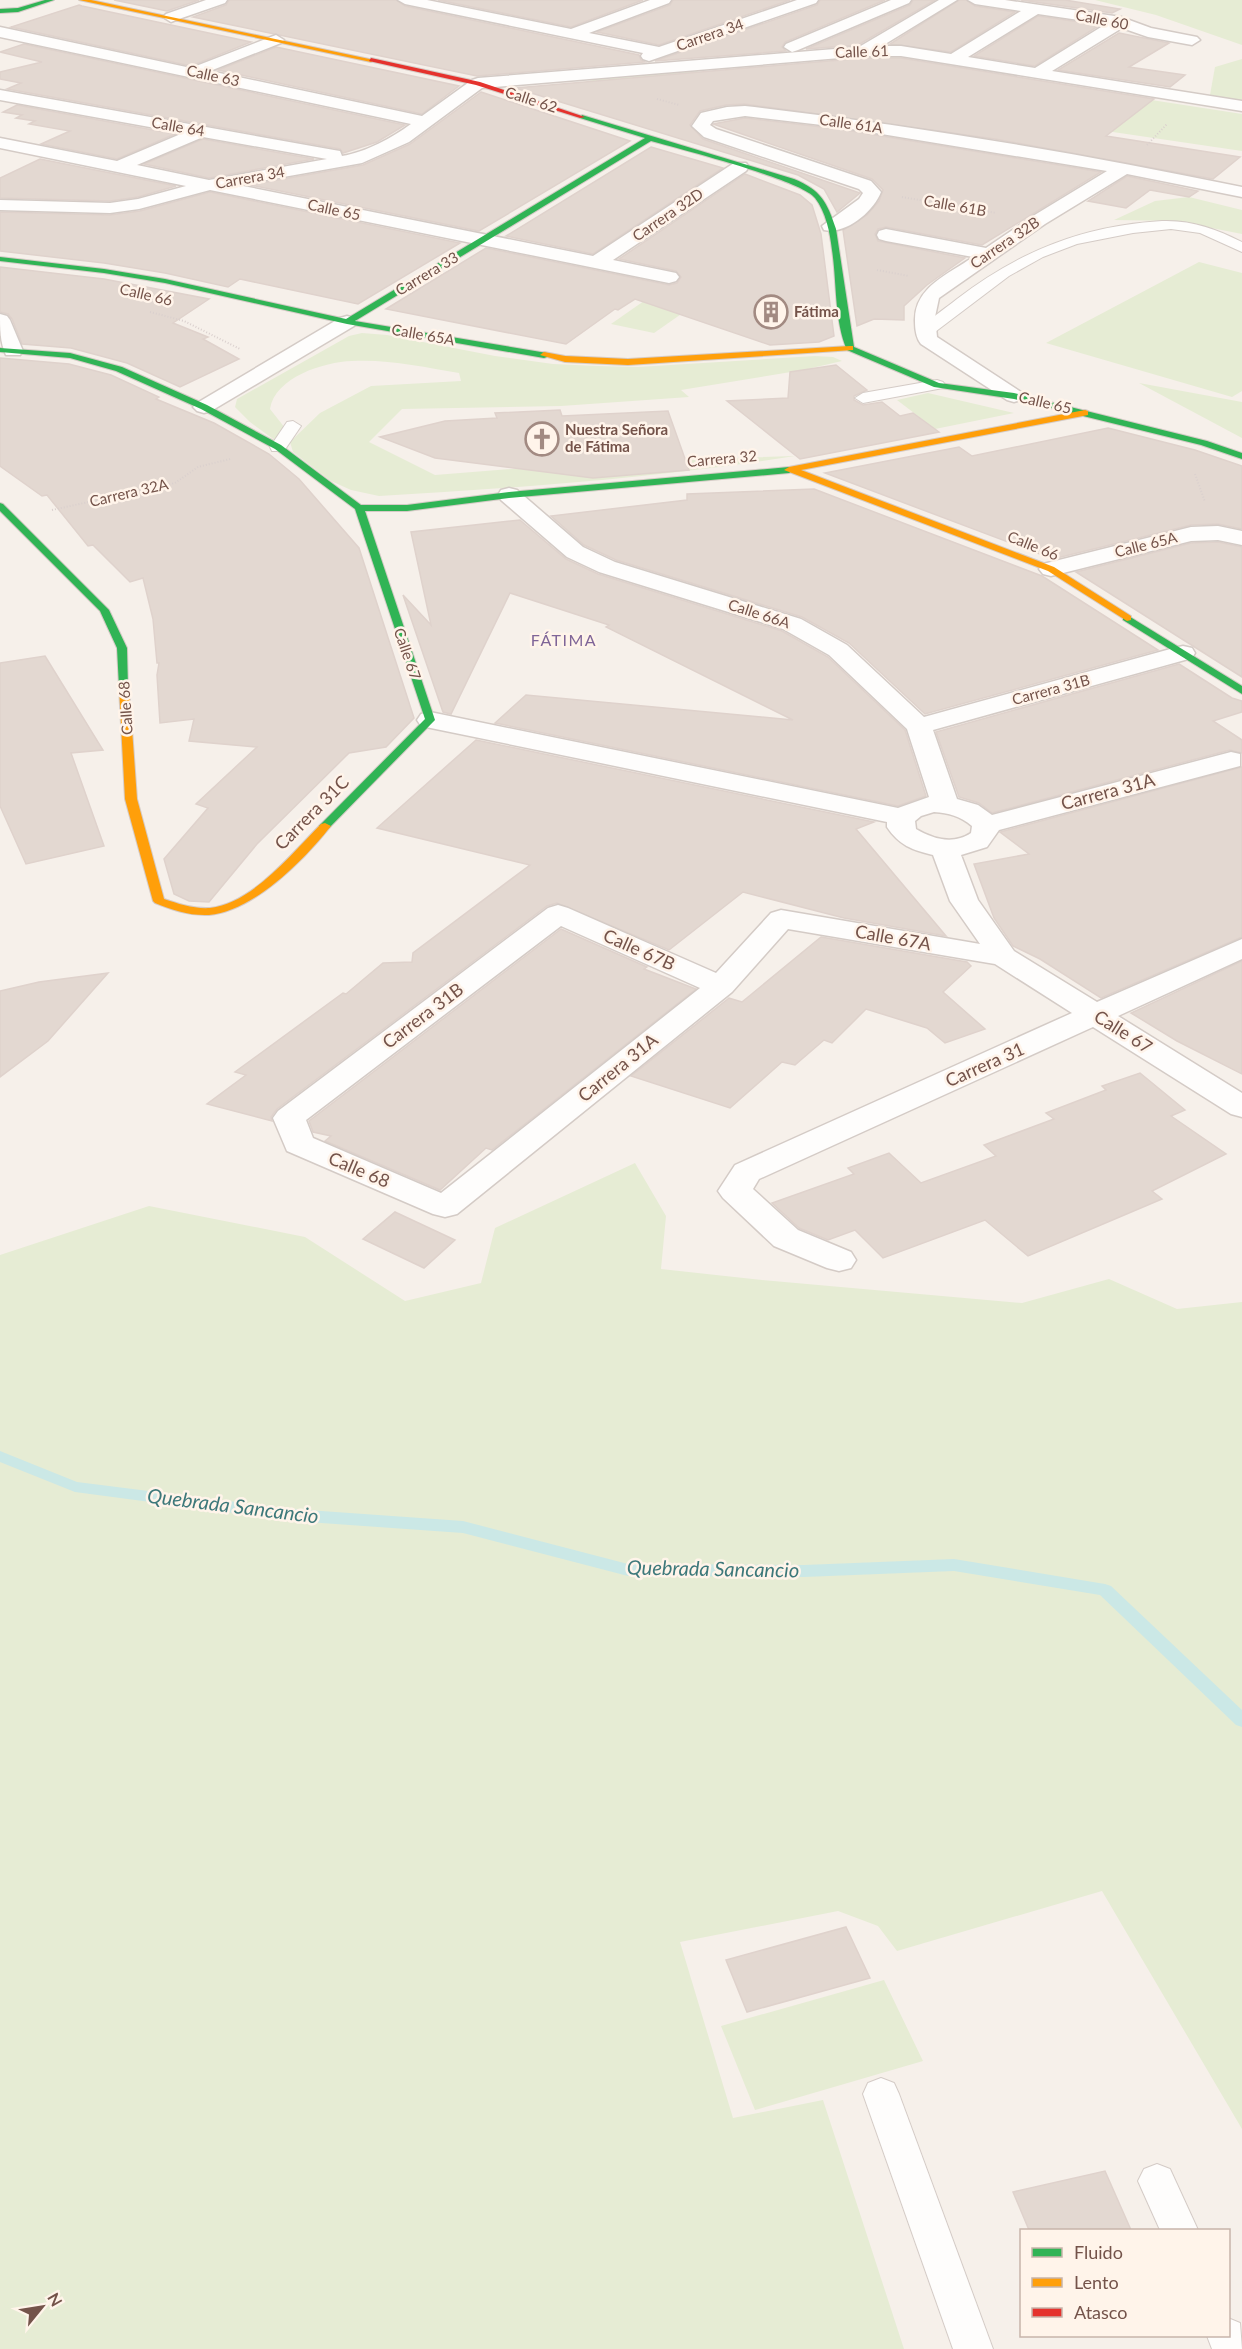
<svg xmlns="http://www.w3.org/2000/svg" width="1242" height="2349" viewBox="0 0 1242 2349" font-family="Lato,sans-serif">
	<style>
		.green { fill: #e6ecd4 }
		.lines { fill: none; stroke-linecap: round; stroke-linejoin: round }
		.stream { fill: #cbe8e6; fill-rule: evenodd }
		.building { fill: #e3d8d1; stroke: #dfd2cc; stroke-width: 1.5 }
		.lane-casing { stroke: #d4cbc6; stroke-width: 2 }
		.street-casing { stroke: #d4cbc6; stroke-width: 3 }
		.fast-casing { stroke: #d5cbc6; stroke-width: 2 }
		.slow-casing { stroke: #d5cbc6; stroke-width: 2 }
		.jam-casing { stroke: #d5cbc6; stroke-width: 2 }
		.path { stroke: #dad0ce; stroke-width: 2; stroke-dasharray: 1 2; stroke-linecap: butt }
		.lane { fill: #fefdfc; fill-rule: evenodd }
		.street { fill: #fefdfc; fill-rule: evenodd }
		.fast { fill: #30b455; fill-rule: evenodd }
		.slow { fill: #ff9f0a; fill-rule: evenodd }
		.jam { fill: #e5322d; fill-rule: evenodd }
		.labels { text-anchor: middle; stroke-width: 5; stroke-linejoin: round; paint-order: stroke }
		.far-street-label { font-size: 15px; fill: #74534a; stroke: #fff4ea }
		.far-poi-label { font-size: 15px; font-weight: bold; fill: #74534a; stroke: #fff4ea; text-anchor: start }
		.far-neighbourhood-label { font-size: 16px; letter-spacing: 1.5px; fill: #7f6598; stroke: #fff4ea }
		.street-label { font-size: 18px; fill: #74534a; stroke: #fff4ea }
		.water-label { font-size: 20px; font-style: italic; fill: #3d787a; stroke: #fff4ea }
	</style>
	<rect width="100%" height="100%" fill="#f6f0ea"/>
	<g class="green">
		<polygon points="1095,0 1242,0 1242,45 1156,15"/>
		<polygon points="1242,59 1242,101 1210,95 1215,67"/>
		<polygon points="693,69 714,81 1132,97 1242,114 1242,151 862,95 699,105 576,77"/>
		<polygon points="1189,197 1242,210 1242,234 1176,221 1114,220 1155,201"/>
		<polygon points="1199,262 1242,273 1242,391 1232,397 1046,343"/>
		<polygon points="654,294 697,303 654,333 611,324"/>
		<path d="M362,333l25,2 108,21 58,8 44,2 41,1 177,-11 18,1 9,4 -39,9 -122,20 8,7 -128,9 -159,3 -33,33 66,33 152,-12 208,-7c-135,22 -279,32 -416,40l-28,-6 -20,-9 -38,-29 -3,-10 30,-29 51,-27 90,-5 -2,-8c-35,-6 -71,-14 -107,-12 -28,1 -77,16 -82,48l15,19 -9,13 -26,-19 -15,-15 2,-8 112,-63z"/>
		<polygon points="1139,383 1242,402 1242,438"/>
		<polygon points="928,393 1014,413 935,429 897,400"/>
		<polygon points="635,1163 666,1216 661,1269 762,1280 1022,1303 1109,1279 1177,1309 1242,1302 1242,2129 1102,1891 897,1951 878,1926 838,1911 680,1942 733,2118 823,2100 904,2349 0,2349 0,1255 149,1206 305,1237 405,1301 481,1283 495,1228"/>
		<polygon points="884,1980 923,2061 755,2110 721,2026"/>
	</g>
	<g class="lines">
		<polygon class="stream" points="0,1451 77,1482 293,1509 463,1521 628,1564 804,1565 954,1559 1105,1584 1111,1586 1242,1710 1242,1727 1236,1725 1100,1595 954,1571 804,1577 628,1576 463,1533 293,1521 75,1492 0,1462"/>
	</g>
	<g class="building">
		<polygon points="114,0 199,0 167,11"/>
		<polygon points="229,0 396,0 405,6 639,55 641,60 645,62 477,76 193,17 226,5"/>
		<polygon points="438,0 643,0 571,27"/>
		<polygon points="673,0 790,0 659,45 597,32 670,5"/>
		<polygon points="820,0 885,0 785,42 782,47 786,51 655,61 817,5"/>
		<polygon points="913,0 935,0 858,45 806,49 910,5"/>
		<polygon points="959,0 966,0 975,6 1015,12 951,52 890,44"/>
		<polygon points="1021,0 1065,0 1120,9 1112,13"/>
		<polygon points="79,5 82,6 251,42 191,66 11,27"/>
		<polygon points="1038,16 1100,25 1035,66 974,56"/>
		<polygon points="1119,33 1169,43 1129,67 1185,75 1170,87 1058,70"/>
		<polygon points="24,44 405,125 377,142 343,153 340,149 7,89 21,83 0,79 0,72 42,62 0,52"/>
		<polygon points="276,47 459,86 422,114 218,70"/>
		<polygon points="864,58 901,58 1154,99 1106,136 1240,157 1213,179 995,139 745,104 726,105 700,111 690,125 703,139 860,193 837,212 824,189 798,175 515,88"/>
		<polygon points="481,92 630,141 479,231 250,185 363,165 410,144"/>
		<polygon points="17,105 175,134 117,159 41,144 70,131 29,124 35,121 16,118 22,115 3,112"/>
		<polygon points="745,118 839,129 1101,172 982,245 886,227 878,229 875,234 878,241 965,258 927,285 904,306 904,320 874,319 857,326 843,230 867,215 879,201 883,190 872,179 713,124"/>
		<polygon points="203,139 314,159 209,178 144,164"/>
		<polygon points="651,147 723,168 593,254 506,236"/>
		<polygon points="40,159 176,186 138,197 110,201 0,198 0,178"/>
		<polygon points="745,174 800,195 812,205 821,234 834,336 819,342 770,345 635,299 618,310 615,309 566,344 386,309 486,248 669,285 677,283 681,277 676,271 619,259"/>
		<polygon points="1127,176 1198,191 1189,197 1150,190 1126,208 1088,201"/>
		<polygon points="210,192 460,243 358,304 240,279 228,287 165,273 104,263 0,251 0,212 110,215 140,211"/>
		<polygon points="0,267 104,279 209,299 173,323 208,337 203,339 239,359 180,387 127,363 71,348 22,344 12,319 8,314 0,312"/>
		<polygon points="0,358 69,364 111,375 159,397 156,399 214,423 269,454 299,479 359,548 414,718 386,747 349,753 257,844 209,902 189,901 174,894 164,859 208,808 196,804 257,747 189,741 194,719 160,723 157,675 159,663 157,663 153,619 143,578 130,582 93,545 88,546 47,495 42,496 0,466"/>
		<polygon points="836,365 867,390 854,396 854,400 863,405 882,402 900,416 913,413 939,432 800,459 727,401 788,398 790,372"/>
		<polygon points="560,410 562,416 668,411 689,470 593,478 435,458 380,437 445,421 497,418 495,413"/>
		<polygon points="1108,428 1195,450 1242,466 1242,529 1218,524 1191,525 1053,559 825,473 959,447 972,456"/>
		<polygon points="814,489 1042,576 1158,650 925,714 849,643 802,617 616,560 584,545 551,516 687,500 687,494"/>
		<polygon points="520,520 566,559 598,574 782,631 828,657 905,730 926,796 898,806 495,723 526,695 793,720 606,627 609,625 510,593 451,714 443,712 403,595 431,625 411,532"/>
		<polygon points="1218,542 1242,547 1242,677 1076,572 1191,543"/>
		<polygon points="45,656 103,750 71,753 104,846 26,864 0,806 0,663"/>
		<polygon points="1179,664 1232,698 1242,701 1242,712 1213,721 1242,740 1242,753 1230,750 992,813 979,803 959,797 936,732"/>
		<polygon points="476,740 874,822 856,829 946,936 844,918 743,892 669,950 557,903 547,906 277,1109 271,1117 272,1121 207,1104 246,1075 235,1072 343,993 346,994 383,963 412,962 413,953 530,865 377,828"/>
		<polygon points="1242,767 1242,937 1101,998 1040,959 1013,946 994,918 974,864 1029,854 1000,832"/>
		<polygon points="561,929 647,967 644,969 696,989 492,1150 486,1148 440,1190 325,1141 331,1136 313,1132 309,1121"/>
		<polygon points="821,937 967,962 971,966 943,992 985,1029 945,1043 927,1028 866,1009 832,1043 824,1040 795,1065 782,1062 730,1108 631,1076 729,998 742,1002"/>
		<polygon points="1242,961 1242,1074 1177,1041 1131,1013"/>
		<polygon points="108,973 48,1041 0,1077 0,991 39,982"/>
		<polygon points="1140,1073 1185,1110 1171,1116 1226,1154 1152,1191 1162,1199 1028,1256 985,1220 883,1258 855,1230 828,1240 799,1228 772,1203 854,1174 848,1168 889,1153 921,1183 996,1156 984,1145 1054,1119 1046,1113 1106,1090 1102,1086"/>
		<polygon points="395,1212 455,1240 424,1268 363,1239"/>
		<polygon points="846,1927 870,1978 747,2012 726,1960"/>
		<polygon points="1105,2171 1131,2230 1029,2230 1013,2192"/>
	</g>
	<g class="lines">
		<defs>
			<g id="lane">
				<path d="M1162,221c30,-1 54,8 80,21v10l-42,-19 -29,-4 -38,4 -56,11 -34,13 -34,19 -78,59h-10l-3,-3c10,-13 27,-23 39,-33 63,-48 125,-73 205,-78z"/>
				<polygon points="937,380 943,382 945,385 943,388 863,403 855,398 863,393"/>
				<polygon points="293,421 301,426 284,451 272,451 270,447 287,422"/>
				<polygon points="881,2078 894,2083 899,2094 993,2349 953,2349 863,2094 868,2083"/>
				<polygon points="1157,2164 1170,2169 1198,2230 1160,2230 1138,2181 1144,2169"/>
				<polygon points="1228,2318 1240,2323 1242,2349 1212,2349 1207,2336 1228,2336"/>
			</g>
			<g id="street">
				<polygon points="206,0 227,0 225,3 176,20 171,22 163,17 166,14"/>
				<polygon points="398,0 427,0 571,29 650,0 671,0 669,3 589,33 659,47 797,0 818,0 816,3 649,61 643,59 641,56 643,53 405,4"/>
				<polygon points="891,0 911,0 909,3 798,50 792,52 784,47 786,44"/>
				<path d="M939,0h18l-75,46h19l50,8 70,-43 -46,-7 -7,-4h37l116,17 30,11 46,9 3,3 -8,5 -44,-8 -26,-9 -70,43 190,30v10l-341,-55h-37l-382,32 -73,54 -47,21 -124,22 355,71 141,-93h12l3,4 -3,4 -133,89 63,13 3,4 -3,4 -7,2 -459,-93 -71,19 -29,4 -110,-3v-10l110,3 28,-4 48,-13 -186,-38v-10l117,23 66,-28 -183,-33v-10l334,60 6,1 2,5c24,-4 50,-18 69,-32l-411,-87v-10l191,41 85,-33 8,5 -3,3 -71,28 212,45 50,-36 6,-2 381,-31zM1038,14l68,10 -71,44 -67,-11zM203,137l124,22 -118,21 -72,-15z"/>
				<path d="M745,106c167,19 333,47 497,81v10l-115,-23 -82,50 -106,74 -4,19 2,20 84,55 4,4 -4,4 -7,2 -7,-2 -86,-56c-5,-6 -6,-15 -6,-23 -1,-34 34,-47 58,-64l-87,-16 -7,-2 -2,-4 2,-4 7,-2 100,19 47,-32 74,-45 -268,-44 -94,-11 -32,5 -3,4 6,4 155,52 10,11c-7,19 -35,43 -57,38l-2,-4 37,-27 4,-6 -4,-4 -155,-52 -12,-11 9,-13 26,-6z"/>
				<path d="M0,314l7,2 3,4 13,31 -3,4h-14c-6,-12 -6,-27 -6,-41z"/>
				<polygon points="347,316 354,318 357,322 354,326 211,411 204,413 197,411 193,407 197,403 340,318"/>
				<path d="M509,488l8,2 66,57 32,15 186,57 46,26 77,72 250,-69 9,-2 9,2 3,5 -3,5 -259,72 24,69 21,6 14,10 239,-63 9,2v12l-241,64 -12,17 -26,8 17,45 36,51 83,51 145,-63v20l-124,57 124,77v24l-11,-3 -138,-87 -334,152 -6,10 45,41 53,22 5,8 -5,8 -12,3 -12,-3 -53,-22 -51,-48 -5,-7 17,-26 337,-152 -77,-49 -207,-35 -56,63 -275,222 -12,3 -12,-3 -146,-63 -14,-33 5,-7 270,-203 10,-3 10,3 148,65 55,-60 10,-3 199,34 -30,-43 -17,-46c-21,-5 -34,-10 -46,-28v-5l-466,-96 -4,-6 4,-6 9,-2 468,96 31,-11 -22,-68 -78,-74 -46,-26 -184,-57 -32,-15 -66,-57 -3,-5 3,-5zM934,812c15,1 26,4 38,14l-1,7c-18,12 -38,6 -55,-4l-1,-8 6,-5zM561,926l139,62 -259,205 -128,-55 -7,-18z"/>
				<polygon points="1218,526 1242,531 1242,545 1218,540 1191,541 1051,576 1043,574 1039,569 1043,564 1191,527"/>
			</g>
			<g id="fast">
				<polygon points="45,0 54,0 18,12 0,13 0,9 18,8"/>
				<path d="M582,115l212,64c27,11 33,23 42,50l18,118 85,36 75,10 193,48 35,12v6l-41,-14 -187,-46 -80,-12 -87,-37c-13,-30 -10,-68 -15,-100 -2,-17 -6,-38 -17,-52 -14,-18 -135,-49 -164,-57l-296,180 192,32v4l-3,1 -197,-34 -182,-41 -61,-10 -104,-12v-4l104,12 61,10 181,40 299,-181 -65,-20z"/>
				<polygon points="0,348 70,353 122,367 207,405 281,445 361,505 407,505 509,492 789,467 794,470 789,473 509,498 407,511 365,511 435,720 329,828 325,829 319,826 321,824 425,719 355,509 275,449 201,409 116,371 70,358 0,352"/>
				<polygon points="0,503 3,504 109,610 127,648 128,689 120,689 119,687 117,648 100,611 0,511"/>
				<polygon points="1127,615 1242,686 1242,694 1123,620 1123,616"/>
			</g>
			<g id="slow">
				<polygon points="79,0 91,0 374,60 371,62"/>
				<polygon points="850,346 853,346 853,350 628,365 565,362 540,355 544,352 565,356 628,359"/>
				<polygon points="1085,410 1088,411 1088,415 801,470 1054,567 1131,616 1131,620 1127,621 1048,571 784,470 789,467"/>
				<path d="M124,684l5,3 8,112 27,100c15,5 30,10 46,9 43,-5 82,-55 111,-84l4,-1 6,3c-27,34 -77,85 -122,89 -19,1 -36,-5 -54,-12l-2,-2 -28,-102 -6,-112z"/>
			</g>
			<polygon id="jam" points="371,58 480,82 585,117 580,118 476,85 369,61"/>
		</defs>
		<use href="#lane" class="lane-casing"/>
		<use href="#street" class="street-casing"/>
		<use href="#fast" class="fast-casing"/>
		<use href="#slow" class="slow-casing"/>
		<use href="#jam" class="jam-casing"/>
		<g class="path">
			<polyline points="657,99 679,105"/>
			<polyline points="1147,145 1167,124"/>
			<polyline points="902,197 996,213"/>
			<polyline points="877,270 909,276"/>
			<polyline points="150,312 184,321 240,349"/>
			<polyline points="1195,474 1205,502"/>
			<polyline points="52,510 175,483 198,467 230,459"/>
		</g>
		<use href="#lane" class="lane"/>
		<use href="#street" class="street"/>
		<use href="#fast" class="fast"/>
		<use href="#slow" class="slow"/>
		<use href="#jam" class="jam"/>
	</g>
	<defs>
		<symbol id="building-ring" viewBox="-11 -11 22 22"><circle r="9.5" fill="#fff4ea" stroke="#a28a82" stroke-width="1.5"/><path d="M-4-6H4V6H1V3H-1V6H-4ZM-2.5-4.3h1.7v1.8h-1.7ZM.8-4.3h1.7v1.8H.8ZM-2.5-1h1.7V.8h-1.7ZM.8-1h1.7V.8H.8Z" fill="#a28a82"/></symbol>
		<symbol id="church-ring" viewBox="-11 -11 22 22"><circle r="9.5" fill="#fff4ea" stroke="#a28a82" stroke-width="1.5"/><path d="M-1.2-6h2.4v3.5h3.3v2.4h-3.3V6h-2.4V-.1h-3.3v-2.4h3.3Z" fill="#a28a82"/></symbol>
	</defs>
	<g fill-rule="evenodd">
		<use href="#building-ring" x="752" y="293" width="38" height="38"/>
		<use href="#church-ring" x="523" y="420" width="38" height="38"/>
	</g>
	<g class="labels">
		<g class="far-street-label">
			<text transform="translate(1102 20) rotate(11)" y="5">Calle 60</text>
			<text transform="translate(710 35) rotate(-19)" y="5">Carrera 34</text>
			<text transform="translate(862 52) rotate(-2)" y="5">Calle 61</text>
			<text transform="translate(213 76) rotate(12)" y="5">Calle 63</text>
			<text transform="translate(531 100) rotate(18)" y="5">Calle 62</text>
			<text transform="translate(851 124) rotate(8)" y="5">Calle 61A</text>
			<text transform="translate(178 127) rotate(10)" y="5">Calle 64</text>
			<text transform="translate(250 178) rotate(-10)" y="5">Carrera 34</text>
			<text transform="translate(955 206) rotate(10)" y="5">Calle 61B</text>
			<text transform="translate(334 210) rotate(12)" y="5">Calle 65</text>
			<text transform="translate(668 215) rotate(-34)" y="5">Carrera 32D</text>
			<text transform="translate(1005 243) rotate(-34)" y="5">Carrera 32B</text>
			<text transform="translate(427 274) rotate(-31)" y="5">Carrera 33</text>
			<text transform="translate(146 295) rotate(13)" y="5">Calle 66</text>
			<text transform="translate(423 335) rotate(10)" y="5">Calle 65A</text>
			<text transform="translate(1045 403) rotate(13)" y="5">Calle 65</text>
			<text transform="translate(722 459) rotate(-5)" y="5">Carrera 32</text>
			<text transform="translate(129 493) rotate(-13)" y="5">Carrera 32A</text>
			<text transform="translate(1146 545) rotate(-14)" y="5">Calle 65A</text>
			<text transform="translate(1033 546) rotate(22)" y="5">Calle 66</text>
			<text transform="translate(759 614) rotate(18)" y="5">Calle 66A</text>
			<text transform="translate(407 654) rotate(71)" y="5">Calle 67</text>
			<text transform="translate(1051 690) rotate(-15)" y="5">Carrera 31B</text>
			<text transform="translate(126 708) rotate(-94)" y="5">Calle 68</text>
		</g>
		<g class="far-poi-label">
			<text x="794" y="317">Fátima</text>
			<text x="565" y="435">Nuestra Señora<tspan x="565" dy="17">de Fátima</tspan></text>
		</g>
		<g class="far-neighbourhood-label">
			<text x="564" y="646">FÁTIMA</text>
		</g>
		<g class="street-label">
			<text transform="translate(1108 792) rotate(-15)" y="6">Carrera 31A</text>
			<text transform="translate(312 813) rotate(-45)" y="6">Carrera 31C</text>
			<text transform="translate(893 938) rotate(10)" y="6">Calle 67A</text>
			<text transform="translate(639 950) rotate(24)" y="6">Calle 67B</text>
			<text transform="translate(423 1016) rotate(-37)" y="6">Carrera 31B</text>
			<text transform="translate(1123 1032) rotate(32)" y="6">Calle 67</text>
			<text transform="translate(985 1065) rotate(-24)" y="6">Carrera 31</text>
			<text transform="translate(618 1068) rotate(-39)" y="6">Carrera 31A</text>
			<text transform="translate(359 1170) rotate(23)" y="6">Calle 68</text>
		</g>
		<g class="water-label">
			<text transform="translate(233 1506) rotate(7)" y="7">Quebrada Sancancio</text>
			<text transform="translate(713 1569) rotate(1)" y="7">Quebrada Sancancio</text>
		</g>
	</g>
	<rect x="1020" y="2229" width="210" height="108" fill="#fff4ea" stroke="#c7b4aa" stroke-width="1.5"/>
	<rect x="1032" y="2248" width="30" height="9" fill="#30b455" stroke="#c7b4aa" stroke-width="1.5"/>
	<text x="1074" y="2259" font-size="18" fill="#74534a">Fluido</text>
	<rect x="1032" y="2278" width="30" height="9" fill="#ff9f0a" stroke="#c7b4aa" stroke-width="1.5"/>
	<text x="1074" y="2289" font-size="18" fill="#74534a">Lento</text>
	<rect x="1032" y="2308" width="30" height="9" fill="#e5322d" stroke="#c7b4aa" stroke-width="1.5"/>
	<text x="1074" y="2319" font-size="18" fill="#74534a">Atasco</text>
	<g transform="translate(42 2307) rotate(60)" stroke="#fff4ea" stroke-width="4.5" paint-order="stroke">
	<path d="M0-4.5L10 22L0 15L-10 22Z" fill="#74534a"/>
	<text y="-9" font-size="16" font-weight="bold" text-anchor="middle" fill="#74534a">N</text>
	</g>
</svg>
